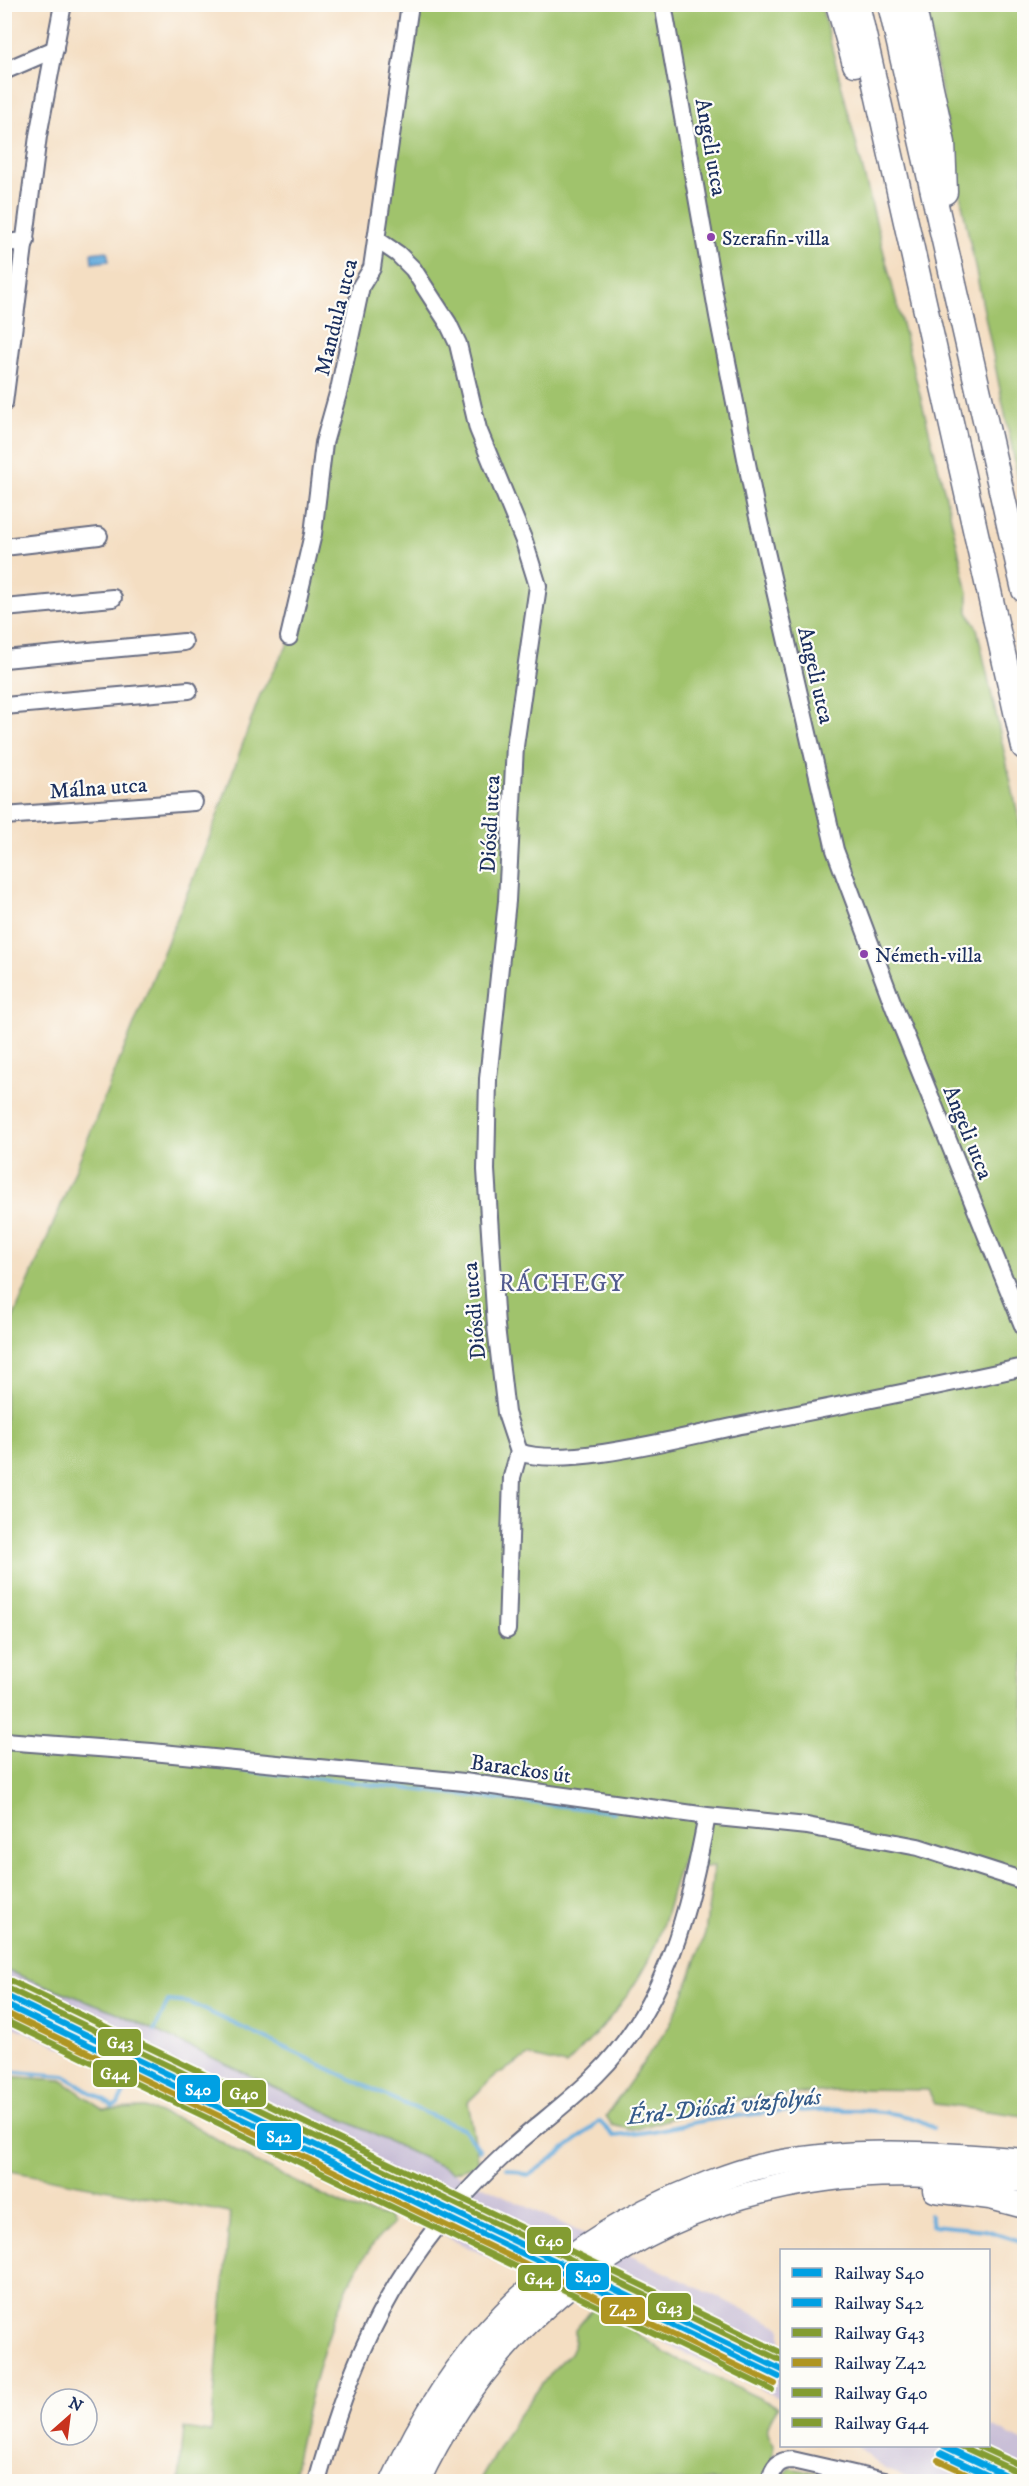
<svg xmlns="http://www.w3.org/2000/svg" width="1029" height="2486" viewBox="0 0 1029 2486" font-family="'IM FELL DW Pica',serif">
	<style>
		.industrial { fill: #c9bfd7 }
		.green { fill: #a0c36c; stroke: #5e7965; stroke-width: 1.5 }
		.water { fill: #66acdc; stroke: #406e9d; stroke-width: 1.5 }
		.lines { fill: none; stroke-linecap: round; stroke-linejoin: round }
		.stream { stroke: #66acdc; stroke-width: 4 }
		.minor-casing { stroke: #676c81; stroke-width: 20 }
		.highway-casing { stroke: #676c81; stroke-width: 27 }
		.minor { stroke: #fff; stroke-width: 16 }
		.highway { stroke: #fff; stroke-width: 24 }
		.rail-1-casing { stroke: #fdfcf7; stroke-width: 10 }
		.rail-2-casing { stroke: #fdfcf7; stroke-width: 10 }
		.rail-3-casing { stroke: #fdfcf7; stroke-width: 10 }
		.rail-4-casing { stroke: #fdfcf7; stroke-width: 10 }
		.rail-5-casing { stroke: #fdfcf7; stroke-width: 10 }
		.rail-6-casing { stroke: #fdfcf7; stroke-width: 10 }
		.rail-1 { stroke: #00a0e3; stroke-width: 6 }
		.rail-2 { stroke: #00a0e3; stroke-width: 6 }
		.rail-3 { stroke: #839c32; stroke-width: 6 }
		.rail-4 { stroke: #af9521; stroke-width: 6 }
		.rail-5 { stroke: #839c32; stroke-width: 6 }
		.rail-6 { stroke: #839c32; stroke-width: 6 }
		.bus-dot { fill: #8e44ad; stroke: #fdfcf7; stroke-width: 2 }
		.labels { text-anchor: middle; stroke-width: 4.5; stroke-linejoin: round; paint-order: stroke }
		.bus-label { font-size: 20px; fill: #1b2f5e; stroke: #fdfcf7; text-anchor: start }
		.street-label { font-size: 22px; fill: #1b2f5e; stroke: #fdfcf7 }
		.neighbourhood-label { font-size: 24px; letter-spacing: 1.5px; fill: #535c8f; stroke: #fdfcf7 }
		.water-label { font-size: 24px; font-style: italic; fill: #355b8a; stroke: #fdfcf7 }
		.line-badge { stroke: #fdfcf7; stroke-width: 2 }
		.badge-label { font-size: 16px; text-anchor: middle; font-weight: bold; fill: #fff }
	</style>
	<rect width="100%" height="100%" fill="#fdfcf7"/>
	<filter id="ink" filterUnits="userSpaceOnUse"><feTurbulence type="fractalNoise" baseFrequency=".0167" numOctaves="2"/><feDisplacementMap in="SourceGraphic" scale="12" xChannelSelector="R" yChannelSelector="G"/><feConvolveMatrix kernelMatrix="1 2 1 2 8 2 1 2 1" color-interpolation-filters="sRGB"/></filter>
	<filter id="wash" filterUnits="userSpaceOnUse"><feTurbulence type="fractalNoise" baseFrequency=".008" numOctaves="4" result="noise"/><feDisplacementMap in="SourceGraphic" scale="24" xChannelSelector="R" yChannelSelector="G"/><feGaussianBlur stdDeviation="1.35" result="paint"/><feColorMatrix in="noise" values="0 0 0 0 0 0 0 0 0 0 0 0 0 0 0 0 0 1.4 0 .05"/><feComposite in="paint" operator="in"/></filter>
	<g filter="url(#wash)">
		<rect width="100%" height="100%" fill="#f4dec2"/>
		<g class="industrial">
			<polygon points="4,1970 116,2012 781,2327 781,2399 285,2159 156,2090 5,2023"/>
			<polygon points="989,2425 1024,2442 1024,2481 917,2481 885,2469 856,2446 988,2446"/>
		</g>
		<g class="green">
			<path d="M410,5h411l128,504 19,84v19l9,16 47,214v1274l-89,-12 -7,-14 -69,-1 -90,7 -43,6 -93,28 -21,-5 -6,-9 64,-91 17,-39 18,-52 9,-68 -10,1 -21,-9c-11,28 -16,60 -28,88 -20,47 -54,84 -89,119l-37,-9 -33,19 -28,27 11,62 -26,8 -337,-160 -111,-42v-633l52,-122 152,-376 51,-144 31,-56 70,-353z"/>
			<polygon points="926,5 1024,5 1024,507 954,164"/>
			<path d="M4,2076l57,4 42,29 42,-1 45,15 65,39 97,47 37,8 4,7c-57,45 -88,188 -101,257h-113l5,-53 27,4 19,-219 -225,-43z"/>
			<path d="M596,2305l71,49 111,53c-9,15 -16,23 -4,37l-5,37 -290,1 36,-62 37,-49 18,-18 5,-11v-12z"/>
			<polygon points="790,2468 869,2482 778,2482"/>
		</g>
		<polygon class="water" points="107,251 109,261 92,263 91,253"/>
		<g class="lines">
			<g class="stream">
				<polyline points="218,1767 614,1812"/>
				<polyline points="155,2030 168,2001 190,2003 391,2098 463,2129 480,2150"/>
				<polyline points="4,2071 65,2076 113,2106 118,2104 126,2088"/>
				<path d="M507,2168l21,8 54,-40 17,-15 15,15c32,-2 62,-10 94,-16 47,-8 188,-22 225,8"/>
				<polyline points="930,2215 932,2225 985,2230 1024,2242"/>
			</g>
		</g>
	</g>
	<g filter="url(#ink)">
		<g class="lines">
			<defs>
				<g id="minor">
					<polyline points="663,4 718,316 755,504 835,850 894,1007 1024,1328"/>
					<polyline points="4,71 55,49"/>
					<polyline points="376,239 398,254 413,269 448,323 458,344 478,429 524,541 538,586 515,746 507,901 488,1079 486,1170 496,1326 506,1413 519,1452 512,1477 507,1630"/>
					<polyline points="4,243 26,241"/>
					<polyline points="4,403 38,136 63,4"/>
					<polyline points="4,547 99,536"/>
					<polyline points="4,608 113,598"/>
					<polyline points="289,637 313,534 324,443 339,390 361,286 372,268 410,4"/>
					<polyline points="4,659 184,642"/>
					<polyline points="4,706 189,690"/>
					<polyline points="4,816 194,802"/>
					<path d="M519,1452c48,18 178,-19 233,-29 91,-18 182,-36 272,-56"/>
					<polyline points="4,1741 152,1752 464,1782 707,1816 807,1826 918,1847 1024,1881"/>
					<path d="M317,2482c25,-90 57,-176 116,-250 22,-27 45,-53 71,-77 30,-28 63,-51 92,-80 71,-70 93,-165 111,-259"/>
					<path d="M770,2482c2,-14 8,-22 22,-22l97,22"/>
				</g>
				<g id="highway">
					<polyline points="838,4 855,64"/>
					<polyline points="857,4 1024,747"/>
					<polyline points="890,4 1024,590"/>
					<polyline points="913,4 943,143 945,192"/>
					<polyline points="935,2190 990,2197 1024,2206"/>
					<path d="M393,2482c58,-130 146,-223 276,-282 28,-12 58,-25 89,-33 87,-20 178,-14 266,-6"/>
					<path d="M417,2482c80,-169 222,-278 408,-303 65,-9 134,-3 199,1"/>
				</g>
			</defs>
			<use href="#minor" class="minor-casing"/>
			<use href="#highway" class="highway-casing"/>
			<use href="#minor" class="minor"/>
			<use href="#highway" class="highway"/>
			<defs>
				<g id="rail-1">
					<polyline points="4,1995 782,2370"/>
					<polyline points="944,2446 1020,2482"/>
				</g>
				<g id="rail-2">
					<polyline points="4,2004 779,2377"/>
					<polyline points="941,2453 1002,2482"/>
				</g>
				<g id="rail-3">
					<polyline points="7,1988 782,2361"/>
					<polyline points="961,2446 1024,2475"/>
				</g>
				<g id="rail-4">
					<polyline points="4,2012 775,2384"/>
					<polyline points="938,2460 985,2482"/>
				</g>
				<g id="rail-5">
					<polyline points="11,1981 782,2353"/>
					<polyline points="978,2446 1024,2467"/>
				</g>
				<polyline id="rail-6" points="4,2020 772,2390"/>
			</defs>
			<use href="#rail-1" class="rail-1-casing"/>
			<use href="#rail-2" class="rail-2-casing"/>
			<use href="#rail-3" class="rail-3-casing"/>
			<use href="#rail-4" class="rail-4-casing"/>
			<use href="#rail-5" class="rail-5-casing"/>
			<use href="#rail-6" class="rail-6-casing"/>
			<use href="#rail-1" class="rail-1"/>
			<use href="#rail-2" class="rail-2"/>
			<use href="#rail-3" class="rail-3"/>
			<use href="#rail-4" class="rail-4"/>
			<use href="#rail-5" class="rail-5"/>
			<use href="#rail-6" class="rail-6"/>
		</g>
	</g>
	<g class="bus-dot">
		<circle cx="711" cy="237" r="5"/>
		<circle cx="864" cy="954" r="5"/>
	</g>
	<g class="labels">
		<g class="bus-label">
			<text x="722" y="245">Szerafin-villa</text>
			<text x="875" y="962">Németh-villa</text>
		</g>
		<g class="street-label">
			<text transform="translate(712 147) rotate(80)" y="8">Angeli utca</text>
			<text transform="translate(335 317) rotate(-76)" y="8">Mandula utca</text>
			<text transform="translate(817 675) rotate(77)" y="8">Angeli utca</text>
			<text transform="translate(98 787) rotate(-4)" y="8">Málna utca</text>
			<text transform="translate(489 824) rotate(-87)" y="8">Diósdi utca</text>
			<text transform="translate(969 1132) rotate(68)" y="8">Angeli utca</text>
			<text transform="translate(473 1311) rotate(-95)" y="8">Diósdi utca</text>
			<text transform="translate(521 1768) rotate(8)" y="8">Barackos út</text>
		</g>
		<g class="neighbourhood-label">
			<text x="562" y="1291">RÁCHEGY</text>
		</g>
		<g class="water-label">
			<text transform="translate(724 2106) rotate(-6)" y="8">Érd-Diósdi vízfolyás</text>
		</g>
	</g>
	<g class="line-badge">
		<rect x="97" y="2028" width="45" height="29" rx="6" fill="#839c32"/>
		<rect x="92" y="2059" width="46" height="29" rx="6" fill="#839c32"/>
		<rect x="176" y="2074" width="45" height="29" rx="6" fill="#00a0e3"/>
		<rect x="221" y="2079" width="46" height="29" rx="6" fill="#839c32"/>
		<rect x="256" y="2122" width="46" height="29" rx="6" fill="#00a0e3"/>
		<rect x="526" y="2226" width="46" height="29" rx="6" fill="#839c32"/>
		<rect x="565" y="2262" width="45" height="29" rx="6" fill="#00a0e3"/>
		<rect x="517" y="2264" width="45" height="28" rx="6" fill="#839c32"/>
		<rect x="647" y="2292" width="45" height="29" rx="6" fill="#839c32"/>
		<rect x="600" y="2296" width="46" height="29" rx="6" fill="#af9521"/>
	</g>
	<g class="badge-label">
		<text x="120" y="2048">G43</text>
		<text x="115" y="2079">G44</text>
		<text x="198" y="2095">S40</text>
		<text x="244" y="2099">G40</text>
		<text x="279" y="2142">S42</text>
		<text x="549" y="2246">G40</text>
		<text x="588" y="2282">S40</text>
		<text x="539" y="2284">G44</text>
		<text x="669" y="2313">G43</text>
		<text x="623" y="2316">Z42</text>
	</g>
	<rect width="1029" height="2486" fill="none" stroke="#fdfcf7" stroke-width="24"/>
	<rect x="780" y="2249" width="210" height="198" fill="#fdfcf7" stroke="#a3aaba" stroke-width="1.5"/>
	<rect x="792" y="2268" width="30" height="9" fill="#00a0e3" stroke="#a3aaba" stroke-width="1.5"/>
	<text x="834" y="2279" font-size="18" fill="#1b2f5e">Railway S40</text>
	<rect x="792" y="2298" width="30" height="9" fill="#00a0e3" stroke="#a3aaba" stroke-width="1.5"/>
	<text x="834" y="2309" font-size="18" fill="#1b2f5e">Railway S42</text>
	<rect x="792" y="2328" width="30" height="9" fill="#839c32" stroke="#a3aaba" stroke-width="1.5"/>
	<text x="834" y="2339" font-size="18" fill="#1b2f5e">Railway G43</text>
	<rect x="792" y="2358" width="30" height="9" fill="#af9521" stroke="#a3aaba" stroke-width="1.5"/>
	<text x="834" y="2369" font-size="18" fill="#1b2f5e">Railway Z42</text>
	<rect x="792" y="2388" width="30" height="9" fill="#839c32" stroke="#a3aaba" stroke-width="1.5"/>
	<text x="834" y="2399" font-size="18" fill="#1b2f5e">Railway G40</text>
	<rect x="792" y="2418" width="30" height="9" fill="#839c32" stroke="#a3aaba" stroke-width="1.5"/>
	<text x="834" y="2429" font-size="18" fill="#1b2f5e">Railway G44</text>
	<g transform="translate(69 2417) rotate(28)"><circle r="28" fill="#fdfcf7" stroke="#a3aaba" stroke-width="1.5"/>
	<path d="M0-4.5L10 22L0 15L-10 22Z" fill="#c8321e"/>
	<text y="-9" font-size="16" font-weight="bold" text-anchor="middle" fill="#1b2f5e">N</text>
	</g>
</svg>
